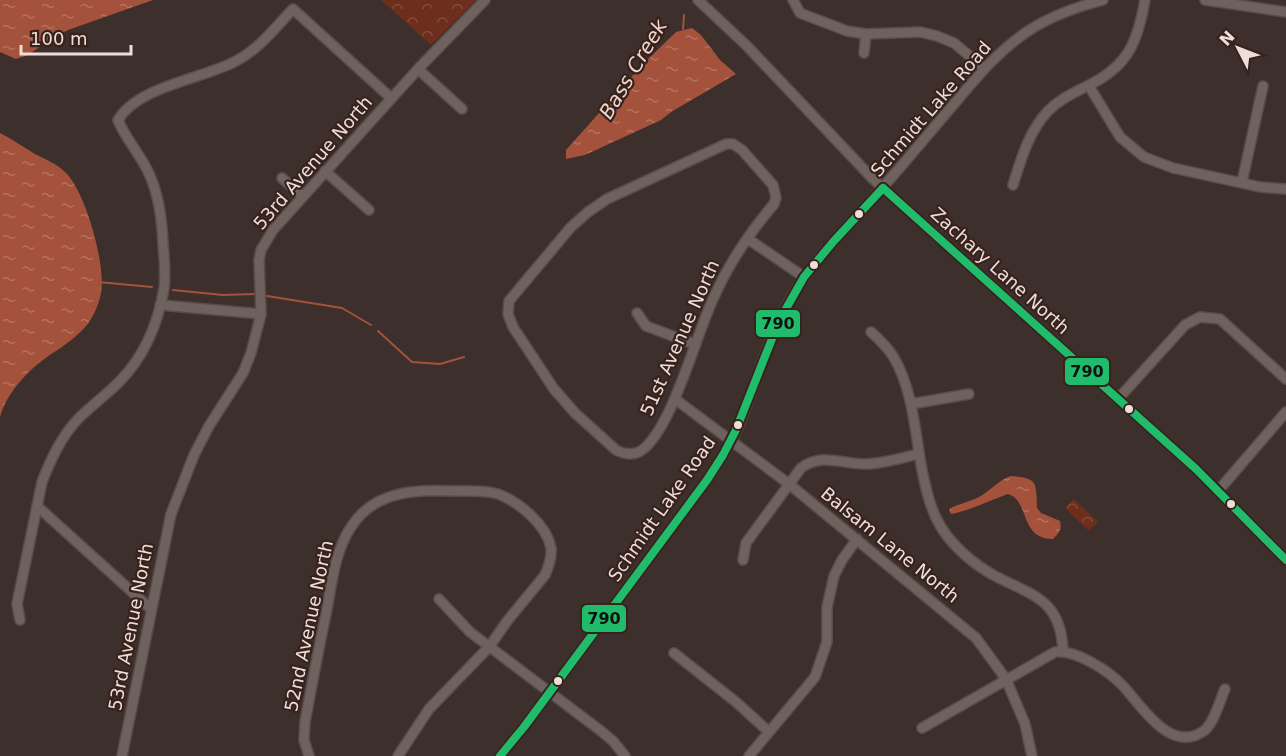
<svg xmlns="http://www.w3.org/2000/svg" width="1286" height="756" viewBox="0 0 1286 756" font-family="'DejaVu Sans',sans-serif">
	<style>
		.park { fill: url(#park-crowns) }
		.water { fill: url(#water-ripples) }
		.lines { fill: none; stroke-linecap: round; stroke-linejoin: round }
		.stream { stroke: #a4523b; stroke-width: 2 }
		.minor-casing { stroke: #584d4a; stroke-width: 12 }
		.minor { stroke: #6f615d; stroke-width: 9 }
		.bus-1-casing { stroke: #38221c; stroke-width: 12 }
		.bus-1 { stroke: #20bc6c; stroke-width: 8 }
		.bus-dot { fill: #eededa; stroke: #38221c; stroke-width: 2 }
		.labels { text-anchor: middle; stroke-width: 4.5; stroke-linejoin: round; paint-order: stroke }
		.street-label { font-size: 18px; fill: #eededa; stroke: #38221c }
		.water-label { font-size: 20px; font-style: italic; fill: #eed4cd; stroke: #38221c }
		.line-badge { stroke: #38221c; stroke-width: 2 }
		.pale-badge-label { font-size: 16px; text-anchor: middle; font-weight: bold; fill: #111 }
	</style>
	<defs>
		<pattern id="park-crowns" width="20" height="18" patternUnits="userSpaceOnUse" patternTransform="scale(1.5)"><rect width="20" height="18" fill="#6d2e1c"/><path d="M2 6a3 3 0 1 1 6 0M12 15a3 3 0 1 1 6 0" fill="none" stroke="#824c3c"/></pattern>
		<pattern id="water-ripples" width="26" height="14" patternUnits="userSpaceOnUse" patternTransform="scale(1.5)"><rect width="26" height="14" fill="#a4523b"/><path d="M2 4q2-2 4 0t4 0M15 11q2-2 4 0t4 0" fill="none" stroke="#b57360"/></pattern>
	</defs>
	<rect width="100%" height="100%" fill="#3d302c"/>
	<g class="park">
		<polygon points="381,0 476,0 431,45"/>
		<polygon points="1074,499 1098,522 1089,531 1065,508"/>
	</g>
	<g class="water">
		<polygon points="0,0 153,0 68,30 51,39 28,55 16,59 0,52"/>
		<polygon points="692,28 701,35 720,60 736,74 671,112 661,120 585,155 566,159 566,150 643,64 676,32"/>
		<path d="M0,133c12,6 23,14 35,21 12,6 22,10 31,19 20,20 40,92 35,120 -2,11 -8,25 -15,33 -11,13 -26,22 -39,31 -21,15 -40,36 -47,60z"/>
		<path d="M1011,476c27,2 25,6 26,32l4,5 19,8c2,9 -1,12 -7,18 -34,0 -23,-39 -45,-45 -18,6 -39,17 -57,20l-2,-5c9,-5 19,-7 28,-11 13,-6 21,-18 34,-22z"/>
	</g>
	<g class="lines">
		<g class="stream">
			<polyline points="683,29 684,15"/>
			<polyline points="98,282 152,287"/>
			<polyline points="173,290 223,295 255,294"/>
			<polyline points="267,296 342,308 371,325"/>
			<polyline points="378,331 412,362 440,364 464,357"/>
		</g>
		<defs>
			<g id="minor">
				<polyline points="698,0 747,46 873,179 1196,469 1286,560"/>
				<polyline points="793,0 800,13 847,31 866,34 920,32 937,36 954,43 984,68"/>
				<polyline points="1205,0 1286,12"/>
				<polyline points="864,53 866,34"/>
				<polyline points="418,69 462,109"/>
				<polyline points="1089,86 1120,137 1144,157 1173,168 1260,187 1286,189"/>
				<path d="M726,144h7l9,6 31,35 3,13 -2,6c-24,28 -45,59 -60,93 -18,37 -41,130 -72,153 -8,6 -18,4 -26,0l-41,-37 -21,-24 -41,-62 -5,-13 1,-13 62,-74 17,-15 19,-13z"/>
				<polyline points="325,171 369,210"/>
				<polyline points="282,178 302,196"/>
				<polyline points="1242,182 1263,86"/>
				<path d="M1013,185c8,-26 16,-54 35,-74 13,-13 28,-19 43,-27 38,-19 47,-44 54,-84"/>
				<polyline points="748,239 804,277"/>
				<polyline points="160,305 261,314"/>
				<polyline points="637,313 646,326 694,344"/>
				<path d="M871,332c8,7 16,15 22,24 21,35 22,80 30,119 4,18 8,36 18,52 12,20 34,38 54,49 39,20 66,24 68,75"/>
				<polyline points="675,399 789,484 976,638 1006,679 1025,724 1032,756"/>
				<polyline points="1118,399 1185,325 1200,317 1220,319 1286,379"/>
				<polyline points="911,404 969,394"/>
				<polyline points="1218,491 1286,412"/>
				<polyline points="37,506 151,609"/>
				<path d="M743,560l3,-17 55,-75c21,-16 43,-3 67,-4 17,-1 34,-6 50,-10"/>
				<polyline points="439,599 470,632 601,731 613,741 625,756"/>
				<path d="M20,620l-3,-16 25,-122c9,-23 19,-45 36,-63 13,-13 28,-24 41,-37 25,-25 39,-59 45,-93 2,-15 0,-31 -1,-46 -1,-22 -4,-47 -13,-67 -8,-20 -24,-36 -32,-56 20,-34 85,-41 118,-59 23,-12 39,-33 57,-52l98,89"/>
				<polyline points="674,653 736,702 768,731"/>
				<path d="M922,728l133,-76c21,-2 53,18 68,34 18,19 48,70 82,44 10,-9 14,-28 20,-41"/>
				<polyline points="122,756 171,514 194,455 209,426 243,373 251,353 261,314 259,260 261,250 273,230 418,69 485,0"/>
				<path d="M309,756l-5,-16 1,-18c7,-38 14,-75 22,-113 5,-27 8,-58 24,-82 24,-38 67,-37 106,-36 13,0 29,-1 41,3 21,8 49,31 53,54 1,10 -2,18 -6,27l-37,45 -19,27 -60,62 -31,47"/>
				<path d="M500,756l24,-29 183,-247c11,-17 22,-33 30,-51 19,-45 31,-92 56,-134 24,-41 60,-72 90,-108 24,-27 47,-55 71,-83 22,-26 44,-53 74,-73 23,-15 48,-24 75,-31"/>
				<polyline points="749,756 815,677 827,642 827,607 834,576 842,560 857,539"/>
			</g>
		</defs>
		<use href="#minor" class="minor-casing"/>
		<use href="#minor" class="minor"/>
		<defs>
			<g id="bus-1">
				<polyline points="883,188 1196,469 1286,560"/>
				<polyline points="500,756 524,727 707,480 723,455 736,430 779,321 804,277 833,242 883,188"/>
			</g>
		</defs>
		<use href="#bus-1" class="bus-1-casing"/>
		<use href="#bus-1" class="bus-1"/>
	</g>
	<g class="bus-dot">
		<circle cx="859" cy="214" r="5"/>
		<circle cx="814" cy="265" r="5"/>
		<circle cx="1129" cy="409" r="5"/>
		<circle cx="738" cy="425" r="5"/>
		<circle cx="1231" cy="504" r="5"/>
		<circle cx="558" cy="681" r="5"/>
	</g>
	<g class="labels">
		<g class="street-label">
			<text transform="translate(931 109) rotate(-49)" y="6">Schmidt Lake Road</text>
			<text transform="translate(313 163) rotate(-49)" y="6">53rd Avenue North</text>
			<text transform="translate(1000 271) rotate(42)" y="6">Zachary Lane North</text>
			<text transform="translate(680 338) rotate(-66)" y="6">51st Avenue North</text>
			<text transform="translate(662 509) rotate(-55)" y="6">Schmidt Lake Road</text>
			<text transform="translate(890 545) rotate(39)" y="6">Balsam Lane North</text>
			<text transform="translate(309 626) rotate(-78)" y="6">52nd Avenue North</text>
			<text transform="translate(131 627) rotate(-79)" y="6">53rd Avenue North</text>
		</g>
		<g class="water-label">
			<text transform="translate(633 69) rotate(-59)" y="7">Bass Creek</text>
		</g>
	</g>
	<g class="line-badge">
		<rect x="755" y="309" width="46" height="29" rx="6" fill="#20bc6c"/>
		<rect x="1064" y="357" width="46" height="29" rx="6" fill="#20bc6c"/>
		<rect x="581" y="604" width="46" height="29" rx="6" fill="#20bc6c"/>
	</g>
	<g class="pale-badge-label">
		<text x="778" y="329">790</text>
		<text x="1087" y="377">790</text>
		<text x="604" y="624">790</text>
	</g>
	<g transform="translate(1238 48) rotate(312)" stroke="#38221c" stroke-width="4.5" paint-order="stroke">
	<path d="M0-4.5L10 22L0 15L-10 22Z" fill="#eededa"/>
	<text y="-9" font-size="16" font-weight="bold" text-anchor="middle" fill="#eededa">N</text>
	</g>
	<path d="M21 45v9h110v-9" fill="none" stroke="#eededa" stroke-width="3"/>
	<text x="30" y="45" font-size="18" fill="#eededa" stroke="#38221c" stroke-width="4.5" paint-order="stroke">100 m</text>
</svg>
